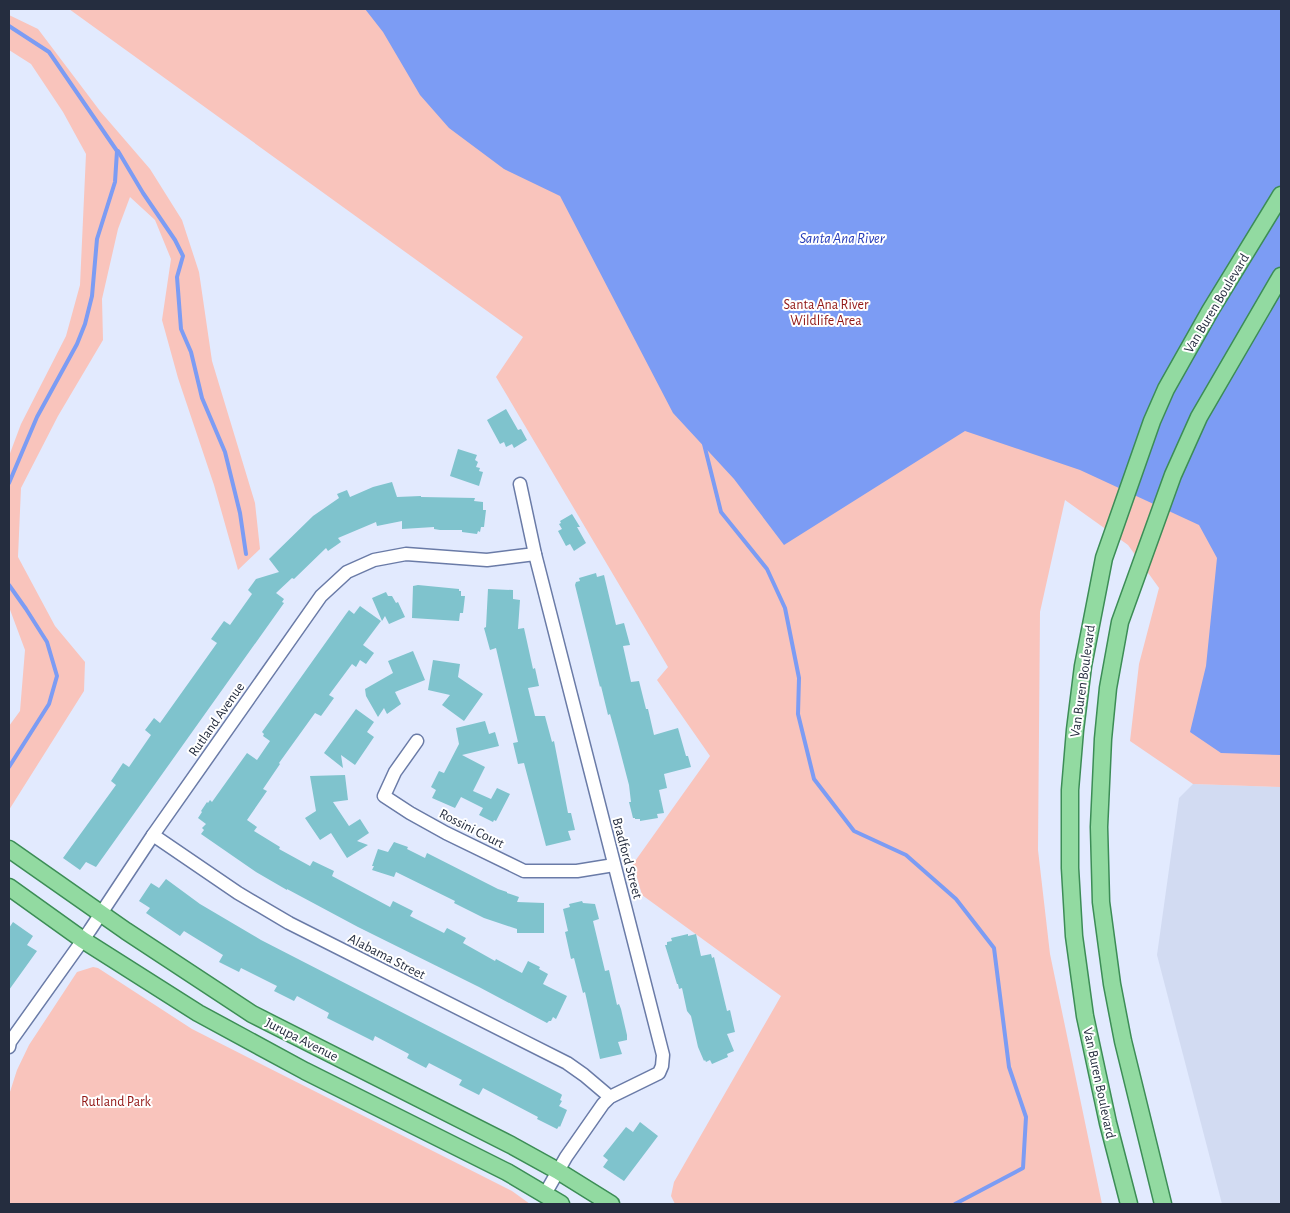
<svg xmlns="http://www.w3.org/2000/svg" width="1290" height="1213" viewBox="0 0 1290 1213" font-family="'Alegreya Sans',sans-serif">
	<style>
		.built { fill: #d2dbf2 }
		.green { fill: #f9c4bc }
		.water { fill: #7c9cf4 }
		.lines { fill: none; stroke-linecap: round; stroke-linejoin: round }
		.stream { stroke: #7c9cf4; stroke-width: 4 }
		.building { fill: #7fc3cd }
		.minor-casing { stroke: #6a7ba7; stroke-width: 15 }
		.major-casing { stroke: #3c8d56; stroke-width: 19 }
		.minor { stroke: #fff; stroke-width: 12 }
		.major { stroke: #92daa1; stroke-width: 16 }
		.labels { text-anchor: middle; stroke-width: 4; stroke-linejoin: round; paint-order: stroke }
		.street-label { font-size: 14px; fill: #252d3f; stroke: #fff }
		.park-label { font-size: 14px; fill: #921715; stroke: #fff }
		.water-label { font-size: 15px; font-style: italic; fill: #233ab7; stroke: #fff }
	</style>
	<rect width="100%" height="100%" fill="#e2eafe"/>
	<polygon class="built" points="1193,784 1281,787 1281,1204 1222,1204 1157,955 1179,798"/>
	<g class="green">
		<polygon points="69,9 1281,9 1281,787 1193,784 1130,741 1139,664 1159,588 1128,545 1065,500 1040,612 1038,850 1050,954 1102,1204 675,1204 671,1196 674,1182 781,996 642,895 633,864 710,756 657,680 668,667 496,377 523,337"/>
		<polygon points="9,15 38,29 100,111 150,169 182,220 199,272 212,361 255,503 260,549 238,570 214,485 178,378 162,320 171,259 155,220 130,197 118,229 102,299 103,340 58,416 21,488 18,557 55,626 85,662 84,691 9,810 9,726 20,711 25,650 9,607 9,456 21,424 66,336 80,285 86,154 63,112 31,64 9,50"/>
		<polygon points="93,967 98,968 192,1029 512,1191 530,1204 9,1204 9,1095 17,1070 29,1045 77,972"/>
	</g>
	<polygon class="water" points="365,9 1281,9 1281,755 1221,753 1190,732 1206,666 1217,558 1199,525 1080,470 965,431 784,545 734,479 673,413 560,196 504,169 449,128 420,95 383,32"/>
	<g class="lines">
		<g class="stream">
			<polyline points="9,26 49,52 117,151 115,182 97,239 92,296 85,324 77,344 37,417 9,483"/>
			<polyline points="118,151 143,193 175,240 183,256 177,277 181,329 191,352 202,398 225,452 240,513 246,554"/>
			<polyline points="704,444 721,512 767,569 785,608 799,678 798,714 814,779 854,831 906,855 956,899 994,948 1009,1067 1026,1117 1023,1168 955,1204"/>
			<polyline points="9,585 26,609 47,642 57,676 49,704 9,767"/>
		</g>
	</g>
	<g class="building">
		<polygon points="506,409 518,430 521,429 527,440 514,448 512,444 506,447 504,442 500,444 487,420"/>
		<polygon points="458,449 477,455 475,460 478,462 476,467 480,468 479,471 483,472 479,486 450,476"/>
		<polygon points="392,482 397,497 421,496 421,497 475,498 474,501 483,502 483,510 486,510 484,527 481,527 480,532 478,531 477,534 462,532 462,530 440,530 434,529 434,527 402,529 402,521 377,526 376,522 338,538 341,542 328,551 326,548 294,579 292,578 276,593 284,599 282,602 284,603 96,867 86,862 80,870 63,858 116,785 111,781 123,763 129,767 151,735 145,730 154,718 160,723 217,643 211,639 224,621 230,625 252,594 248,590 256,579 279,572 269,559 313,516 339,498 337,494 347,490 350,497 373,487"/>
		<polygon points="572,514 580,527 577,527 586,543 574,551 570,544 566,546 558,531 562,529 559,524 561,523 560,521"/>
		<polygon points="596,573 597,577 604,575 616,625 624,623 630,645 623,646 631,682 639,681 646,709 648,709 654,735 678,728 686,756 688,756 691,767 664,774 667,788 659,790 664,813 657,814 658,818 640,821 640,819 635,819 635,818 633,818 629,802 631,802 629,785 618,743 610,714 608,715 601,686 600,687 575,585 576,582 580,581 579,578"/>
		<polygon points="418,585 459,589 459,591 461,591 461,596 465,596 463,613 460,613 459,621 412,618 413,586"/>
		<polygon points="488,589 513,590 513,599 520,600 518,629 524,628 533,669 535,668 539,686 528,688 535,716 545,716 552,742 554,741 568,813 571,813 575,830 568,831 571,840 546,846 524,763 518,764 513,743 518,742 496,648 490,650 484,628 486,627"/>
		<polygon points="386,592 388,596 392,596 396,603 398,602 405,617 389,624 385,616 382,621 372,598"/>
		<polygon points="360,606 381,621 363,645 374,653 366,664 360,660 356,667 352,664 329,695 334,698 321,716 315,713 279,763 280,764 263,789 267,791 247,820 257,827 254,831 280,847 279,849 310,866 313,861 334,871 332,876 390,907 393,901 413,911 410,916 444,933 447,928 466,938 463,943 495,961 496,959 522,973 528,961 540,967 539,969 548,974 543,984 567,996 556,1019 553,1017 551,1021 549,1021 547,1023 479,987 358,927 287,889 287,890 256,872 201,834 204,830 202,828 206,824 198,818 202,812 201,811 207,802 208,803 210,800 212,802 247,753 257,760 270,741 263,736 264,734 262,732 346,614 349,610 354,614"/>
		<polygon points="413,651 425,680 395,692 401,704 387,714 384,708 378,717 366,696 365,689 393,673 388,661"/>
		<polygon points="433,660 460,664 458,677 483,694 464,721 442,705 450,695 428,690"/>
		<polygon points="356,709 374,722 367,732 374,737 355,765 341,755 343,768 324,753"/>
		<polygon points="485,721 489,734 495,732 499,746 462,755 485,767 473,791 491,799 497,788 510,794 496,821 494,820 493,822 479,815 483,808 461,797 455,808 432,798 436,790 431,787 439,771 444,773 459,744 456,728"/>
		<polygon points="345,775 348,800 333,802 349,826 360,819 369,833 357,841 368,845 347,858 331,833 320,840 305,818 316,811 310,776"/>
		<polygon points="394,842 408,847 407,849 425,858 427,853 498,889 507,892 507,893 519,897 517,902 544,903 544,933 517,933 517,929 484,918 454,903 455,901 396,872 394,877 372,870 374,866 372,866 378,849 388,852"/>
		<polygon points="166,879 200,904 261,940 561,1094 562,1095 560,1100 562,1101 559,1106 567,1110 560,1127 559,1126 557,1129 537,1119 538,1117 483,1088 479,1095 459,1085 462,1080 429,1063 426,1068 407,1058 409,1054 375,1036 373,1041 327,1018 329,1013 297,996 294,1001 274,991 277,986 241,968 239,972 219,962 223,955 184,931 180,936 146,913 150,908 139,901 151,883 159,888"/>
		<polygon points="582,901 583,903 595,904 599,919 593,921 605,971 609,970 617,1005 619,1004 621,1009 627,1035 627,1040 618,1042 622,1054 600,1059 585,992 583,993 574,958 571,959 565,932 568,931 563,909 570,907 569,904"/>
		<polygon points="13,922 33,936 27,945 37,951 9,990 9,928"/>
		<polygon points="688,934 688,936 696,934 701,956 711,954 712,958 714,957 727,1011 730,1010 735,1032 727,1034 734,1051 727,1054 728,1057 712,1064 710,1060 706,1062 705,1060 704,1061 698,1047 691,1016 687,1011 682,988 679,989 678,984 677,984 665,945 667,945 667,942 672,941 671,938"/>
		<polygon points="640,1122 658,1136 624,1181 603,1167 608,1160 603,1156 626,1127 633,1132"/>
	</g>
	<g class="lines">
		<defs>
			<g id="minor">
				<polyline points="520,484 535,554 663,1055 662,1066 659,1073 610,1097 603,1104 566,1157 545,1194"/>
				<polyline points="417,741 395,772 384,796 410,813 446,833 524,871 577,871 614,865"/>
				<polyline points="153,835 238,893 289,923 567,1063 584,1075 610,1097"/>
				<polyline points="9,1047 10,1042 90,930 153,835 321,596 347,572 374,560 406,554 487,560 535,554"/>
			</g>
			<g id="major">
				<polyline points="9,849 126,931 252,1014 511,1145 558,1171 611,1204"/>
				<polyline points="9,887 83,940 198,1013 305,1071 507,1172 561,1204"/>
				<polyline points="1129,1204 1108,1123 1085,1016 1074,936 1070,868 1070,790 1075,730 1083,666 1104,558 1152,421 1166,389 1210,311 1281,195"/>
				<polyline points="1163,1204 1123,1041 1112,984 1101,902 1099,827 1103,739 1108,688 1120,622 1173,475 1199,417 1281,276"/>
			</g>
		</defs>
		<use href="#minor" class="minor-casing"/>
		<use href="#major" class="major-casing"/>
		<use href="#minor" class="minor"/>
		<use href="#major" class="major"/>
	</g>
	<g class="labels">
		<g class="street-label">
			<text transform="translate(1216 303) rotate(-59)" y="5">Van Buren Boulevard</text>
			<text transform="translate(1082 681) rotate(-82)" y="5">Van Buren Boulevard</text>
			<text transform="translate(216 719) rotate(-55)" y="5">Rutland Avenue</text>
			<text transform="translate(472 828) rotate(27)" y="5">Rossini Court</text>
			<text transform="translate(628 858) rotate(75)" y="5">Bradford Street</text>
			<text transform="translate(387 956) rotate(27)" y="5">Alabama Street</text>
			<text transform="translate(302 1039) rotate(27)" y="5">Jurupa Avenue</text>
			<text transform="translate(1100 1083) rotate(78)" y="5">Van Buren Boulevard</text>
		</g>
		<g class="park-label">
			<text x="826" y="309">Santa Ana River<tspan x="826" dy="16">Wildlife Area</tspan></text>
			<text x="116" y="1106">Rutland Park</text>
		</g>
		<g class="water-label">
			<text x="842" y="243">Santa Ana River</text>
		</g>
	</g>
	<rect width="1290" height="1213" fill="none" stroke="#252d3f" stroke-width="20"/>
</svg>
